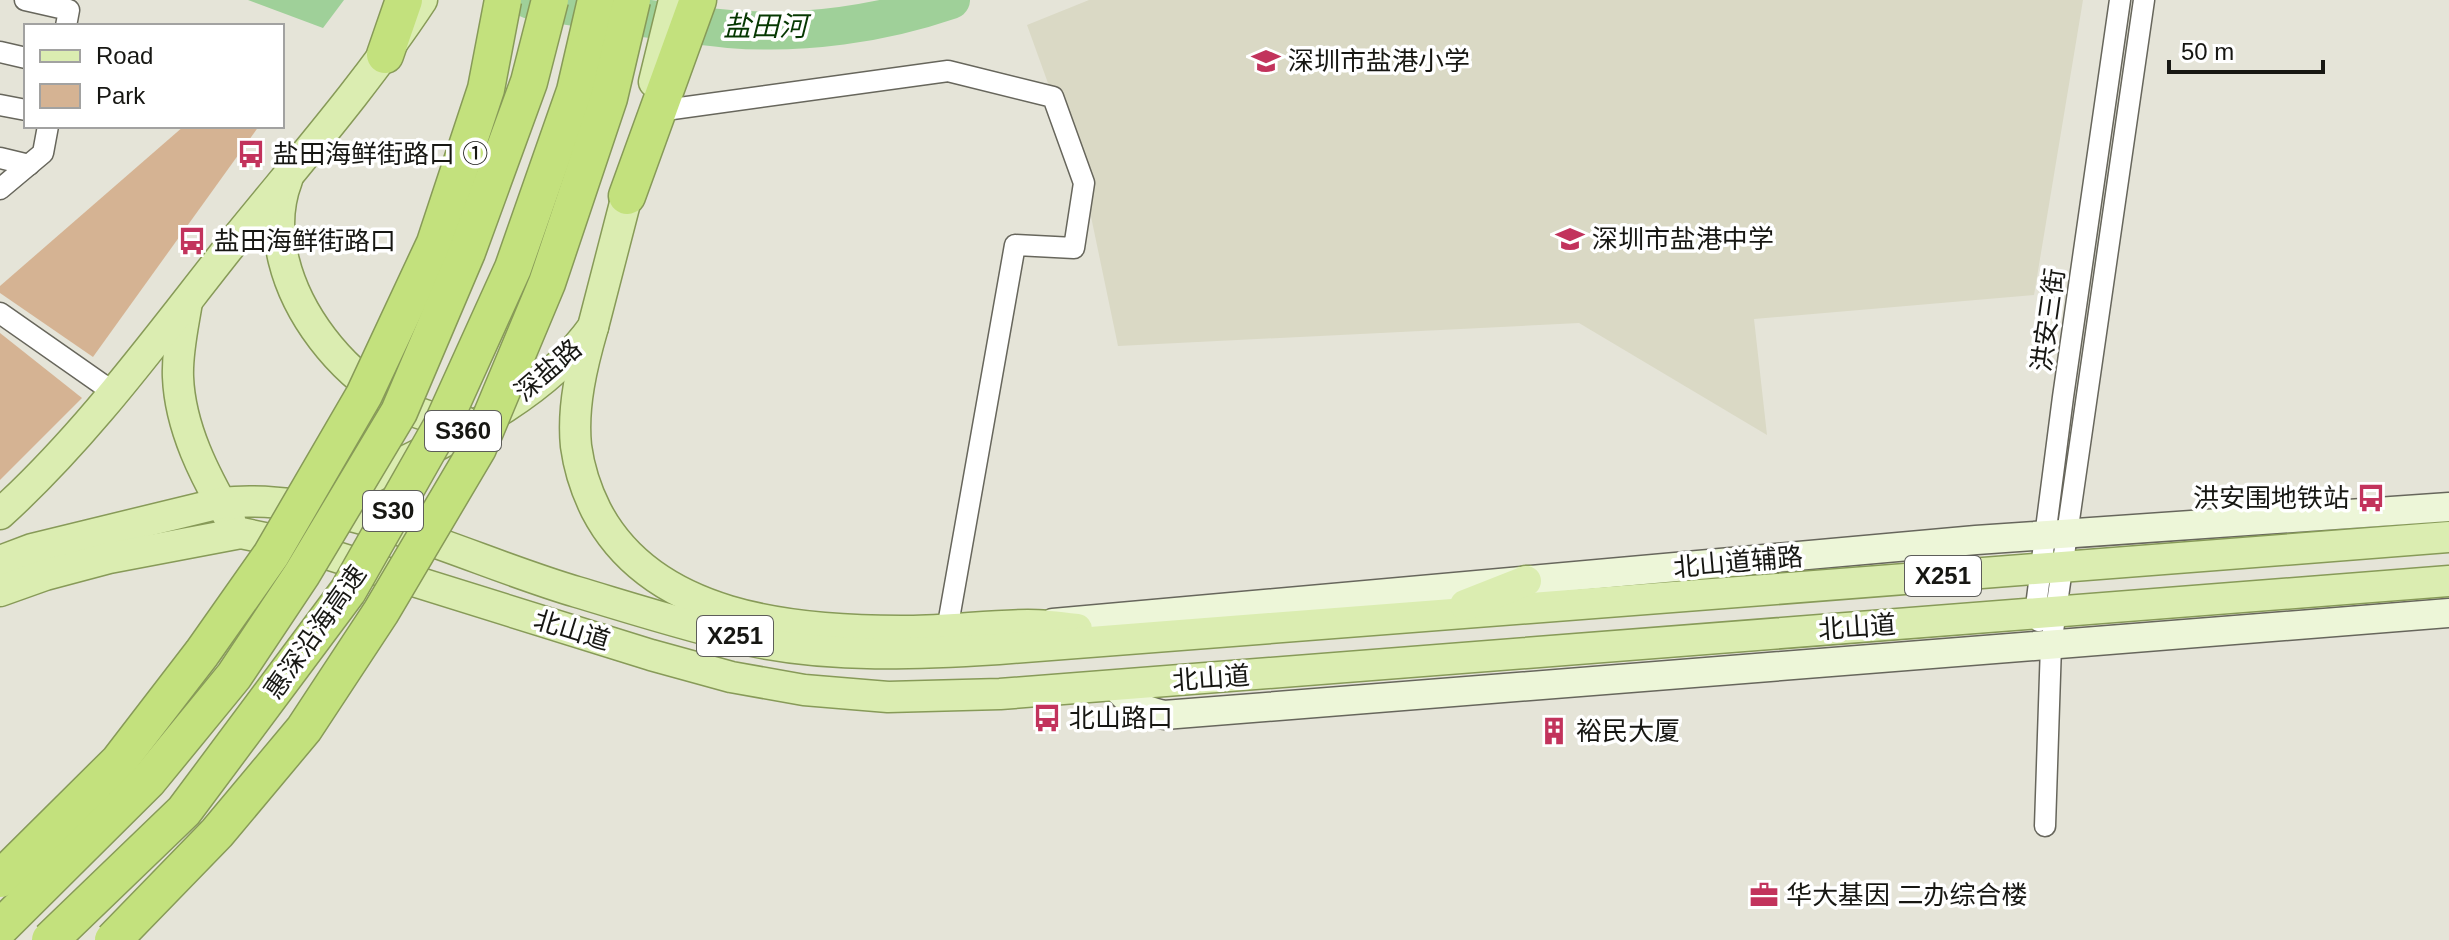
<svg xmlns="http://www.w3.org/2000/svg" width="2449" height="940" viewBox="0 0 2449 940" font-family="Arial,'Noto Sans SC',sans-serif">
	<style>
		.built { fill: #dad9c5 }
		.green { fill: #d5b393 }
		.water { fill: #9fd099 }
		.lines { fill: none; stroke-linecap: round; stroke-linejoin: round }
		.river { stroke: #9fd099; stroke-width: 38 }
		.street-casing { stroke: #67665c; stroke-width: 23 }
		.secondary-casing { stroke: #67665c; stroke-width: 31 }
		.primary-casing { stroke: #879a58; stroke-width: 33 }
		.highway-casing { stroke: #879a58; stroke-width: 39 }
		.street { stroke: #fff; stroke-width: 20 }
		.secondary { stroke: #edf6d8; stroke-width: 28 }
		.primary { stroke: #dbedb1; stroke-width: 30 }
		.highway { stroke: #c3e17d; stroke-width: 36 }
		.highway-bridge-casing { stroke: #879a58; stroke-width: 39; stroke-linecap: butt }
		.highway-bridge { stroke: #c3e17d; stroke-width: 36 }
		.labels { text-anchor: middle; stroke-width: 7; stroke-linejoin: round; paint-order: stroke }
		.shield { fill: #fff; stroke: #5d5d5a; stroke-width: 2 }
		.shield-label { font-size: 24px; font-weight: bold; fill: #171713 }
		.poi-label { font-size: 26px; fill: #171713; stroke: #fff; text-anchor: start }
		.street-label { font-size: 26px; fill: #171713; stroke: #fff }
		.water-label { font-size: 28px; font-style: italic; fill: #063802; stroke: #fff }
	</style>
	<rect width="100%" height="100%" fill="#e5e4d8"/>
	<polygon class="built" points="1089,0 2083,0 2034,295 1754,319 1767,435 1579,323 1118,346 1084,183 1027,25"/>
	<g class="green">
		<polygon points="184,126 259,126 93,357 0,293 0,286"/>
		<polygon points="0,333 82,398 0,480"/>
	</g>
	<polygon class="water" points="248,0 344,0 323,28"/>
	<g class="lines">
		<path class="river" d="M530,0c66,10 133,23 199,29 74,6 152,-5 222,-29"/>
		<defs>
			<g id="street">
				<polyline points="25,0 69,10 66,26"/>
				<polyline points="0,52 26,58"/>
				<polyline points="0,105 26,110"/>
				<polyline points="652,109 658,111 948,71 1053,97 1084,183 1074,248 1015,245 947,630"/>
				<polyline points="0,158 29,165"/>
				<polyline points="0,189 43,153 48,126"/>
				<polyline points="0,313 113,392"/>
				<polyline points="2039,621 2035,614 2063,397 2120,0"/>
				<polyline points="2045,826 2051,645 2144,0"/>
			</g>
			<g id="secondary">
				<polyline points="1053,623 1976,540 2449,507"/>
				<path d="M1115,685c16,20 24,24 49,30l1285,-102"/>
			</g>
			<g id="primary">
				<polyline points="654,82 674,0"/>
				<path d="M287,180c-39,101 74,241 178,242"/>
				<path d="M187,302c-4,25 -10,50 -9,75 2,51 27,99 52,142"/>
				<path d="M593,327c-11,38 -21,79 -17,119 3,22 10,44 20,64 56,108 196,121 305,121 43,1 85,-6 127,-6 17,0 33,2 49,4"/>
				<path d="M349,489c85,-44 187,-82 244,-162l39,-151"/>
				<path d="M0,514c86,-78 155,-173 227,-264 66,-82 137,-162 195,-250"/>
				<path d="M0,561l32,-12 189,-46c115,-13 246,57 356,89 57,17 116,36 175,49 81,17 165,13 247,8l1450,-112"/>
				<polyline points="0,591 45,575 109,558 241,533 298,545 651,655 731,677 804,690 888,697 1000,694 2449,581"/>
				<polyline points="1465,605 1526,581"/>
			</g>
			<g id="highway">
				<polyline points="385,55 404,0"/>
				<polyline points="627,196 698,0"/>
			</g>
		</defs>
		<use href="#street" class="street-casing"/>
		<use href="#secondary" class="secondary-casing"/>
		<use href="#primary" class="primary-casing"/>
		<use href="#highway" class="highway-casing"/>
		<use href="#street" class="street"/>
		<use href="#secondary" class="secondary"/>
		<use href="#primary" class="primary"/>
		<use href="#highway" class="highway"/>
		<defs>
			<g id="highway-bridge">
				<polyline points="0,879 119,761 202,653 271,555 364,395 435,243 486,89 503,0"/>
				<polyline points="0,928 148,781 234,676 302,574 399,412 467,252 529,82 550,0"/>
				<polyline points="50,940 184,811 348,591 441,427 513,268 575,91 596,0"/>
				<polyline points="113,940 217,833 304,729 381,612 478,448 547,283 609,98 632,0"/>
			</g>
		</defs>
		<use href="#highway-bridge" class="highway-bridge-casing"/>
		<use href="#highway-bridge" class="highway-bridge"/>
	</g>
	<defs>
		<symbol id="school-bare" viewBox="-9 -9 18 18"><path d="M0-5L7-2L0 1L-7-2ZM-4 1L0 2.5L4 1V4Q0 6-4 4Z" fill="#c2335c" stroke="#fff" stroke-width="2.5" paint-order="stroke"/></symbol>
		<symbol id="bus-bare" viewBox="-9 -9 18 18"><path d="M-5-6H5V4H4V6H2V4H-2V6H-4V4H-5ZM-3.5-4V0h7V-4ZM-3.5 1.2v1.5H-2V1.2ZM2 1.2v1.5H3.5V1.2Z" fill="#c2335c" stroke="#fff" stroke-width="2.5" paint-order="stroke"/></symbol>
		<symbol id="building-bare" viewBox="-9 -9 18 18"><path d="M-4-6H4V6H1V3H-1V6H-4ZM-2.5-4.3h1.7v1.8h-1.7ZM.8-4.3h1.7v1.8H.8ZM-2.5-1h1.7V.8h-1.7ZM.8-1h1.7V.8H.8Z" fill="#c2335c" stroke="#fff" stroke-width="2.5" paint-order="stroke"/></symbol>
		<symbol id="office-bare" viewBox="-9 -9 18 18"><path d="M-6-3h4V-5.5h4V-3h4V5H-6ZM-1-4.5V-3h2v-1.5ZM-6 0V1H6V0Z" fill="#c2335c" stroke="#fff" stroke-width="2.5" paint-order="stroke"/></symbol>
	</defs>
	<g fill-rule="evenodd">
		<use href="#school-bare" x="1246" y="41" width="40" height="40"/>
		<use href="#bus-bare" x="231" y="134" width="40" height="40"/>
		<use href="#school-bare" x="1550" y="219" width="40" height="40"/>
		<use href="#bus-bare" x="172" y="221" width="40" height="40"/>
		<use href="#bus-bare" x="2351" y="478" width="40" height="40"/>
		<use href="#bus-bare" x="1027" y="698" width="40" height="40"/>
		<use href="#building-bare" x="1534" y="711" width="40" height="40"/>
		<use href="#office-bare" x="1744" y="875" width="40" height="40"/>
	</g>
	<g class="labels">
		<g class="shield">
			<rect x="425" y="411" width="76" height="40" rx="6"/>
			<rect x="363" y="491" width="60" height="40" rx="6"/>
			<rect x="1905" y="556" width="76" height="40" rx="6"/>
			<rect x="697" y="616" width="76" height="40" rx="6"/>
		</g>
		<g class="shield-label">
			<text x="463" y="439">S360</text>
			<text x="393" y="519">S30</text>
			<text x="1943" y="584">X251</text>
			<text x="735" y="644">X251</text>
		</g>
		<g class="poi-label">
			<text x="1288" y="70">深圳市盐港小学</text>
			<text x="273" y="163">盐田海鲜街路口 ①</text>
			<text x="1592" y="248">深圳市盐港中学</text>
			<text x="214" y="250">盐田海鲜街路口</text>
			<text x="2349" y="507" text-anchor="end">洪安围地铁站</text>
			<text x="1069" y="727">北山路口</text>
			<text x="1576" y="740">裕民大厦</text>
			<text x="1786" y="904">华大基因 二办综合楼</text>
		</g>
		<g class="street-label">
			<text transform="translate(2048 320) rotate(-82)" y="9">洪安三街</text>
			<text transform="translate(548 370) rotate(-41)" y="9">深盐路</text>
			<text transform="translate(1738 562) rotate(-5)" y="9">北山道辅路</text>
			<text transform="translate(1857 627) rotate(-4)" y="9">北山道</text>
			<text transform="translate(572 630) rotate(17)" y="9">北山道</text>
			<text transform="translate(315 632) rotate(-55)" y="9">惠深沿海高速</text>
			<text transform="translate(1211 678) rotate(-4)" y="9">北山道</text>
		</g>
		<g class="water-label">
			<text x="765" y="36">盐田河</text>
		</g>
	</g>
	<rect x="24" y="24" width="260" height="104" fill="#ffffff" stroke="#a2a2a1" stroke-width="2"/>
	<rect x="40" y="50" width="40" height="12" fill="#dbedb1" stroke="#a2a2a1" stroke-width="2"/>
	<text x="96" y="64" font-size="24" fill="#171713">Road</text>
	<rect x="40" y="84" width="40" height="24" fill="#d5b393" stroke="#a2a2a1" stroke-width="2"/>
	<text x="96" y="104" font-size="24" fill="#171713">Park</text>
	<path d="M2169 60v12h154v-12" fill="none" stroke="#171713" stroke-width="4"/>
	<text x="2181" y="60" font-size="24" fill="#171713" stroke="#ffffff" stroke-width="6" paint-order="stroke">50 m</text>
</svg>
